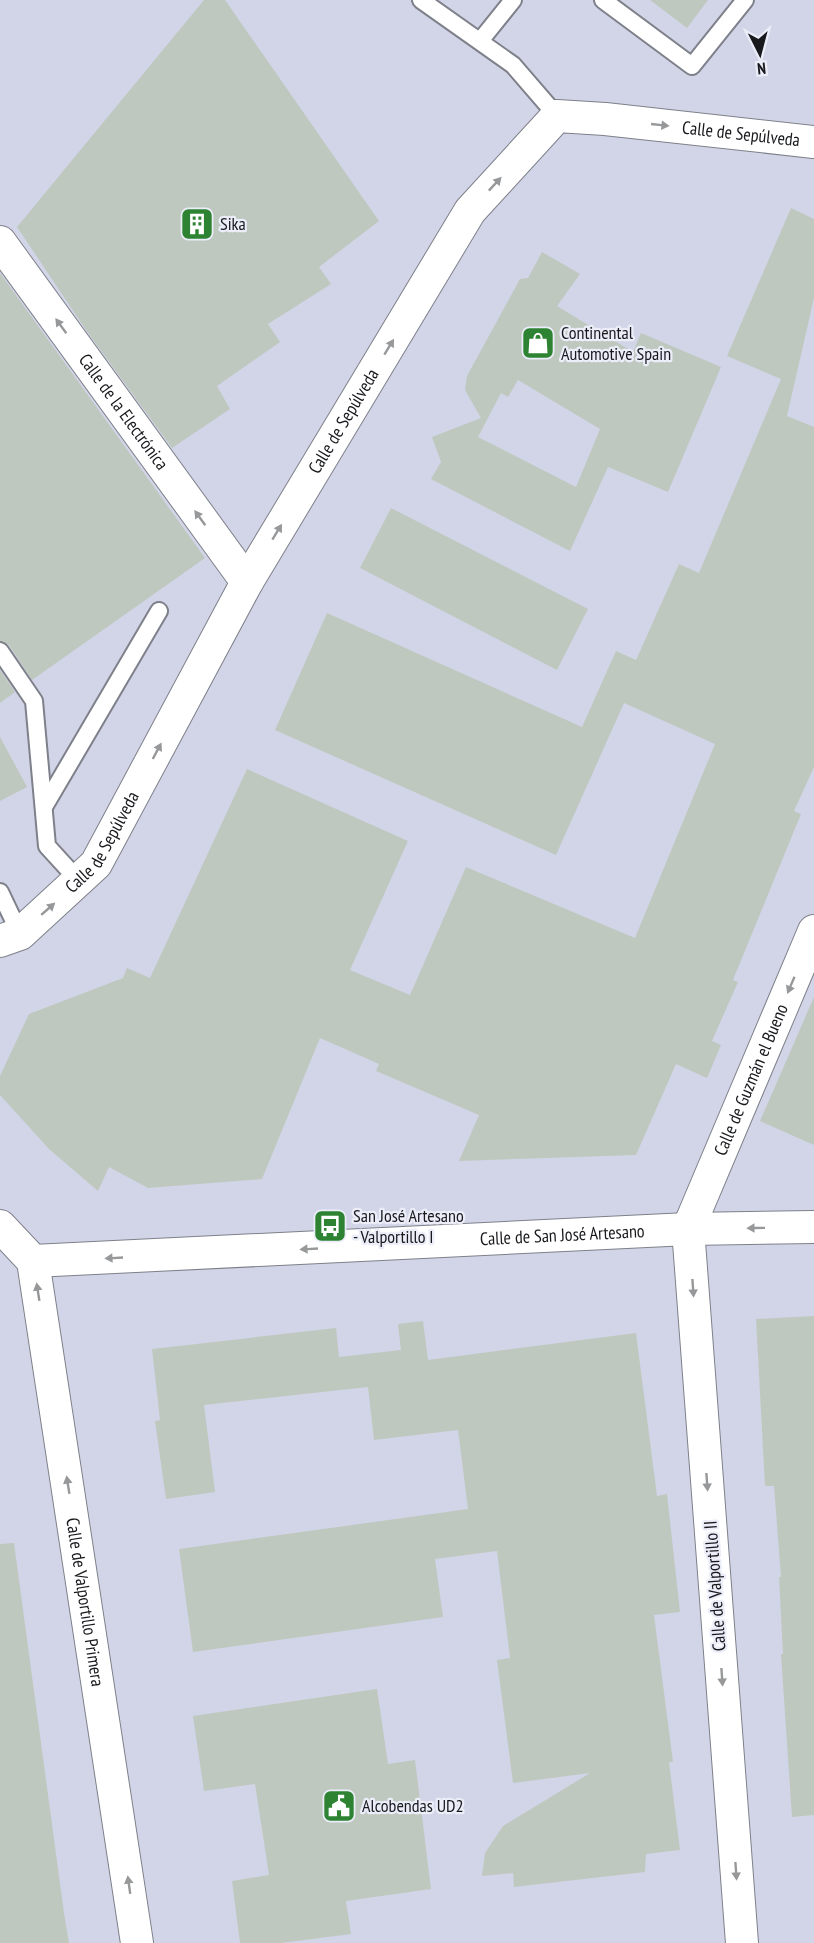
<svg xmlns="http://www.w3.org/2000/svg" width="814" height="1943" viewBox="0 0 814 1943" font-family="'PT Sans Narrow',sans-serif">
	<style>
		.built { fill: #d2d5e7 }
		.building { fill: #bfc8bf; fill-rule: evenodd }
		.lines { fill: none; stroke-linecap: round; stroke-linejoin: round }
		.service-casing { stroke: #7e808a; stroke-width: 20 }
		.minor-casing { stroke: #7e808a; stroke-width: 34 }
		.service { stroke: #fff; stroke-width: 16 }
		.minor { stroke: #fff; stroke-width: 32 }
		.oneway { fill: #979899 }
		.labels { text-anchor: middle; stroke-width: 4.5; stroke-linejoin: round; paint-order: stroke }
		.street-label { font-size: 18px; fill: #18191d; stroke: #ebedf9 }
		.poi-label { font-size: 18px; fill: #18191d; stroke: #ebedf9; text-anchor: start }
	</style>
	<rect width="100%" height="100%" fill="#dee0eb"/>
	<rect class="built" x="0" y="0" width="814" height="1943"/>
	<g class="building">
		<polygon points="204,0 225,0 379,221 319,267 331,284 268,324 280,342 217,386 230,409 172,448 88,333 17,227"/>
		<polygon points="650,0 708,0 687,28"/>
		<polygon points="791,208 814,219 814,298 787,416 814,427 814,767 794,811 801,814 733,980 738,982 712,1041 721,1045 707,1078 676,1064 636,1155 459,1161 479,1115 376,1071 379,1064 320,1038 262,1179 148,1188 109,1167 98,1191 49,1149 0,1095 0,1076 29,1014 123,978 127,968 150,978 247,769 408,841 350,970 410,995 466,867 635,938 715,744 624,703 556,855 275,730 327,613 582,727 616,651 636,660 679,564 699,573 781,379 727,356"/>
		<path d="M542,252l38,22 -23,32 76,46 8,-19 80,34 -53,125 -60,-25 -38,84 -139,-72 10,-17 -9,-25 49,-19 -16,-28 2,-14 53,-97 8,-1zM518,380l82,49 -24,58 -98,-50 23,-44 7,4z"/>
		<polygon points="0,273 205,558 32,680 9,645 0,641"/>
		<polygon points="391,508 588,609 557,670 360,568"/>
		<polygon points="0,670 15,692 0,703"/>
		<polygon points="0,737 27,787 0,801"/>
		<polygon points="814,997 814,1145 760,1121"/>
		<polygon points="814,1316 814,1815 792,1817 781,1654 783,1654 779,1577 781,1577 774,1486 765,1486 756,1319"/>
		<polygon points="423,1321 428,1360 636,1333 657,1496 667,1494 680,1612 654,1615 673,1762 669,1762 680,1850 646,1854 645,1872 514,1887 513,1873 482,1876 485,1853 503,1826 590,1773 513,1783 497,1660 510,1658 497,1551 435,1559 443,1617 193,1652 179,1549 468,1509 458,1430 374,1440 368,1387 204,1405 215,1492 166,1499 155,1421 160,1420 152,1349 336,1328 339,1357 401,1350 398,1324"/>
		<polygon points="14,1543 64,1913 69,1943 0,1943 0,1544"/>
		<polygon points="377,1689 388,1764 415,1760 431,1889 346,1901 351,1934 281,1943 240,1943 232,1881 269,1875 255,1784 204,1791 193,1716"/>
	</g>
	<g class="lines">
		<defs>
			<g id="service">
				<polyline points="421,0 513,65 557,116"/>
				<polyline points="603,0 692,66 745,0"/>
				<polyline points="480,41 513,0"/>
				<polyline points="0,651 34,701 47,846 79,881"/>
				<polyline points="44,807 159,611"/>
				<polyline points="0,892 20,934"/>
			</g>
			<g id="minor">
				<path id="s1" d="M0,242l247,340"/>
				<path id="s2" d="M0,941l20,-7 76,-70 151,-282 223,-371 87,-95 48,3 209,23"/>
				<path id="s3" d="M0,1226l33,35 655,-32 126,-2"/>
				<path id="s4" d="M33,1261l104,682"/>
				<path id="s5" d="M742,1943l-54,-714 126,-298"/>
			</g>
		</defs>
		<use href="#service" class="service-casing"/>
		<use href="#minor" class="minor-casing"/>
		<use href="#service" class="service"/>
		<use href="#minor" class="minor"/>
	</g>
	<defs><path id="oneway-solid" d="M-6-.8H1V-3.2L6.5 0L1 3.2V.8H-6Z" transform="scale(1.5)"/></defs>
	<g class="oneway">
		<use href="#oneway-solid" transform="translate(660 125) rotate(6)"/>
		<use href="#oneway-solid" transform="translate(495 184) rotate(-47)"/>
		<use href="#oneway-solid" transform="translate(61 326) rotate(-126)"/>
		<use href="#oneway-solid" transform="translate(389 347) rotate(-59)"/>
		<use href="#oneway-solid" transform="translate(200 518) rotate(-126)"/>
		<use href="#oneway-solid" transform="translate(277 532) rotate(-59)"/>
		<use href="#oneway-solid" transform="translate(157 751) rotate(-62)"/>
		<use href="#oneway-solid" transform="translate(48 909) rotate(-41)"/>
		<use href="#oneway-solid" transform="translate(791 985) rotate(113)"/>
		<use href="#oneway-solid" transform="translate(756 1228) rotate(179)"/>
		<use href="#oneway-solid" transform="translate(309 1249) rotate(177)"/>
		<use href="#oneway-solid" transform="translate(114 1258) rotate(177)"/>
		<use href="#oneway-solid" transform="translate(693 1288) rotate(86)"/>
		<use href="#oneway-solid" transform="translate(38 1292) rotate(-99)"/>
		<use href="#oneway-solid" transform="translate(707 1482) rotate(86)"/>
		<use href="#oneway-solid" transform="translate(68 1485) rotate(-99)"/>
		<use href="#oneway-solid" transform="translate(722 1677) rotate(86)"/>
		<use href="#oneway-solid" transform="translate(736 1871) rotate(86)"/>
		<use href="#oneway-solid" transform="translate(129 1885) rotate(-98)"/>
	</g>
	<defs>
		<symbol id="building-square" viewBox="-11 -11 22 22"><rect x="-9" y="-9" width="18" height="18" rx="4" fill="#2d8332" stroke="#ebedf9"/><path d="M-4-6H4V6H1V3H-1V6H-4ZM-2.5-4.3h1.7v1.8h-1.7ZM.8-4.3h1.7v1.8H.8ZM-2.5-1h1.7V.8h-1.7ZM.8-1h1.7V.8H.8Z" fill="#fff"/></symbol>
		<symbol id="shop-square" viewBox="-11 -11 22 22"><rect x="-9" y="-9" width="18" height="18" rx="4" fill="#2d8332" stroke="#ebedf9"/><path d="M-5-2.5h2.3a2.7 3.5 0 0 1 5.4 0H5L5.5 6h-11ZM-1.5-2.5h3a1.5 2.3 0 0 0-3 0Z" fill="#fff"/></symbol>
		<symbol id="bus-square" viewBox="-11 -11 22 22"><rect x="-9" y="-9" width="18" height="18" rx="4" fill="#2d8332" stroke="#ebedf9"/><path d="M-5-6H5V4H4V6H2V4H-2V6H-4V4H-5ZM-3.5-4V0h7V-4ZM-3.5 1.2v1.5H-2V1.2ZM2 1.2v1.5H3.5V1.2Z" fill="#fff"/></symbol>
		<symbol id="civic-square" viewBox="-11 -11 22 22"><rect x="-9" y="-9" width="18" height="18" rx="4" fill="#2d8332" stroke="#ebedf9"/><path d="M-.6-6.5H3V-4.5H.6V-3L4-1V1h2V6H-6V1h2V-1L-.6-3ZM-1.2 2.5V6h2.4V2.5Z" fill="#fff"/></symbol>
	</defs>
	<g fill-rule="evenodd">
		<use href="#building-square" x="178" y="205" width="38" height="38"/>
		<use href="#shop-square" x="519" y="324" width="38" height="38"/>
		<use href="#bus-square" x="311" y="1207" width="38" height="38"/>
		<use href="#civic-square" x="320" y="1787" width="38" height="38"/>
	</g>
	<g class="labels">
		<g class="street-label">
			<text dy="6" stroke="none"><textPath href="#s2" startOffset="1191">Calle de Sepúlveda</textPath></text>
			<text dy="6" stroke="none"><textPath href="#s1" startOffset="210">Calle de la Electrónica</textPath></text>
			<text dy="6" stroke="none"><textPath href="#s2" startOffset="632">Calle de Sepúlveda</textPath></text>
			<text dy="6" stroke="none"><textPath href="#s2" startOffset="146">Calle de Sepúlveda</textPath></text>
			<text dy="6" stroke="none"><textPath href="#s5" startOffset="878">Calle de Guzmán el Bueno</textPath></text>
			<text dy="6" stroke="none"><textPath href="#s3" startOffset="578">Calle de San José Artesano</textPath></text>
			<text transform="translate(715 1586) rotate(-94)" y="6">Calle de Valportillo II</text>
			<text dy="6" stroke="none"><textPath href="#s4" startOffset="345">Calle de Valportillo Primera</textPath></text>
		</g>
		<g class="poi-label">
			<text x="220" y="230">Sika</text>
			<text x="561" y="339">Continental<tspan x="561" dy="21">Automotive Spain</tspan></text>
			<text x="353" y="1222">San José Artesano<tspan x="353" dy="21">- Valportillo I</tspan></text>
			<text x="362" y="1812">Alcobendas UD2</text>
		</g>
	</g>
	<g transform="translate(760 54) rotate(174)" stroke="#ebedf9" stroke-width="4.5" paint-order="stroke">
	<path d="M0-4.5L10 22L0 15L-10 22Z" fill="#18191d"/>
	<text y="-9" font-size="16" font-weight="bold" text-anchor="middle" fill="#18191d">N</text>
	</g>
</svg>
